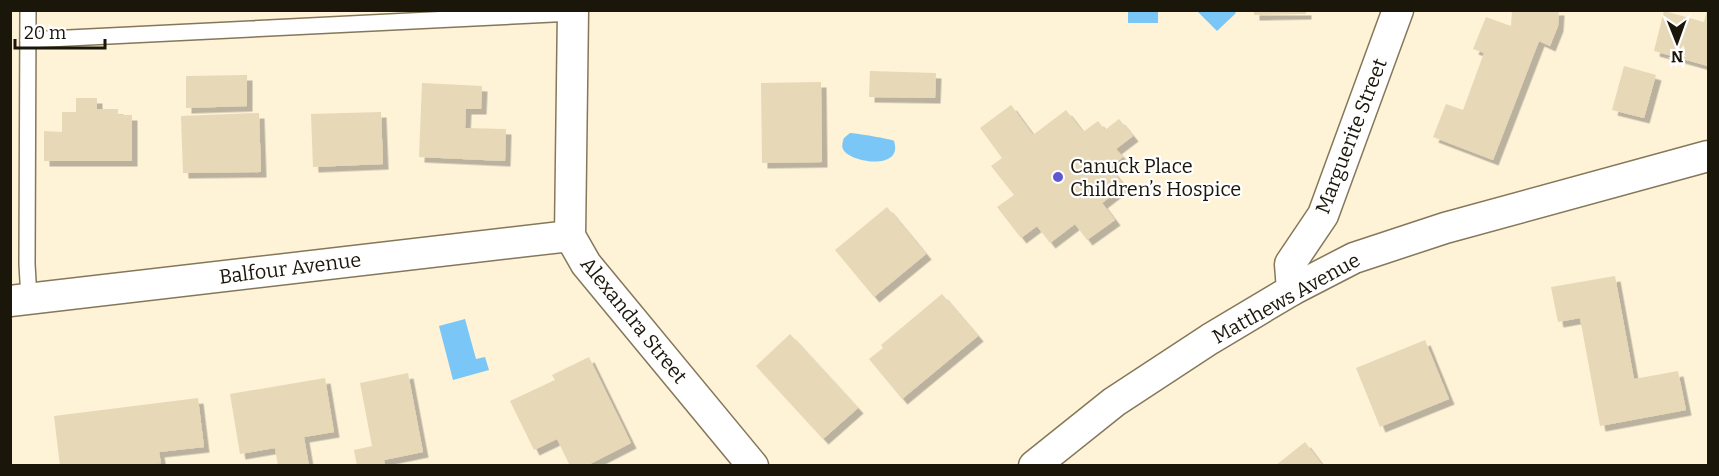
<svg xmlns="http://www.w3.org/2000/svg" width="1719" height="476" viewBox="0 0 1719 476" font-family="Bitter,serif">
	<defs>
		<filter id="shadow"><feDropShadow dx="5.5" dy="5.5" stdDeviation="0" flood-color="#0004"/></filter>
	</defs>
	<rect width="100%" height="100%" fill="#fef2d7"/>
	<g fill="#7ac6f6">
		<rect x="1128" y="11" width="30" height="12"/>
		<polygon points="1197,11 1234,11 1236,13 1217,31"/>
		<path d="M850,133C854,133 892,139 894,141C903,169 857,164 845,152C841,148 842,143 844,138Z"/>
		<polygon points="465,319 476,359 485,357 489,370 453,380 439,326"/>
	</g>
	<g fill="#e7d8b7" filter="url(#shadow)">
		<polygon points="1254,10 1306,10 1306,14 1254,15"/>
		<polygon points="1512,10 1559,10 1558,26 1550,46 1539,41 1493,160 1433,137 1446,104 1463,110 1484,53 1473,49 1486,17 1511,26"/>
		<polygon points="1707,10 1708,10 1708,66 1654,51 1664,11 1704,22"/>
		<polygon points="1624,66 1656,75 1644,118 1612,110"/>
		<polygon points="870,71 936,73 935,98 869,97"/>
		<polygon points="247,75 247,106 186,108 186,76"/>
		<polygon points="821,82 822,162 762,163 761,83"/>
		<polygon points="422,83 482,86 481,109 466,109 465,128 506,129 505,161 419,157"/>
		<polygon points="76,98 97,98 97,109 118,109 118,115 132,115 132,161 44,161 44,131 62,132 62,112 76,112"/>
		<polygon points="1011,105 1033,135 1066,110 1083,132 1098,121 1105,130 1119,119 1133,136 1116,149 1123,157 1110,167 1124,186 1102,203 1115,220 1087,240 1075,224 1050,243 1037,226 1021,238 997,207 1014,195 991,166 1002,158 980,128"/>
		<polygon points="381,112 383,164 313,167 311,114"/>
		<polygon points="259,113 261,172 183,173 181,116"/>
		<polygon points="887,207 926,254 874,297 835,250"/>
		<polygon points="1615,276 1634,379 1678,371 1686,410 1600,426 1580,318 1558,322 1551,287"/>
		<polygon points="942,294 978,336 902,399 869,359 883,348 881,345"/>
		<polygon points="790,334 858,408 823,439 756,366"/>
		<polygon points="1425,340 1449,399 1380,427 1356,368"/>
		<polygon points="589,357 631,443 586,466 570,466 557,439 534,450 510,401 555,380 552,375"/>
		<polygon points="408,373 423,452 384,460 385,466 357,466 354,450 372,446 360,383"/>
		<polygon points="325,378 334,432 304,437 309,466 278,466 275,448 240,454 230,394"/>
		<polygon points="198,398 204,447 159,452 161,463 144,466 60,466 54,416"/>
		<polygon points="1305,442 1323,466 1275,466"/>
	</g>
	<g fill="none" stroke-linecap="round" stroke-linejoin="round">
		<g stroke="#857759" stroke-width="18">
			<g id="lane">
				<polyline points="28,10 27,264 29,299"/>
				<polyline points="28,40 573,13"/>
			</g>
		</g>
		<g stroke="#857759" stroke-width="33">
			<g id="street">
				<polyline points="573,10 570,236 586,264 753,466"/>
				<polyline points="1292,290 1290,264 1323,215 1398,10"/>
				<polyline points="10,301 570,236"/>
				<polyline points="1034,466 1114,402 1210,339 1292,290 1354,258 1445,228 1708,156"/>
			</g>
		</g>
		<use href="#lane" stroke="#fff" stroke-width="15"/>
		<use href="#street" stroke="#fff" stroke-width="30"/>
	</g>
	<circle fill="#5f59d1" stroke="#fff" stroke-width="2" cx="1058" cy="177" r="6"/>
	<g text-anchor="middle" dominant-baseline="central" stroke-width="4.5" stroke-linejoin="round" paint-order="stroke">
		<g font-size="20" fill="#1b160a" stroke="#fff">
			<text transform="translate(1351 136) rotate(-69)">Marguerite Street</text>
			<text transform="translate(290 268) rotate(-7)">Balfour Avenue</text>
			<text transform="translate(1286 298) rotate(-29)">Matthews Avenue</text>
			<text transform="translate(634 320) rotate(51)">Alexandra Street</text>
		</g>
		<g font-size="20" fill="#1b160a" stroke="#fff" text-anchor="start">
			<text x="1070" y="166">Canuck Place<tspan x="1070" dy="23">Children’s Hospice</tspan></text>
		</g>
	</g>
	<rect width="1719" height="476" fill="none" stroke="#1b160a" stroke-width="24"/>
	<g transform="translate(1677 42) rotate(179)" stroke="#ffffff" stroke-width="4.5" paint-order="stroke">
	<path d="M0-4.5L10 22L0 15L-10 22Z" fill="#1b160a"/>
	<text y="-9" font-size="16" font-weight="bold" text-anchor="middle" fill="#1b160a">N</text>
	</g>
	<path d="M15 39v9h90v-9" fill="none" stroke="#1b160a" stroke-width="3"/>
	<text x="24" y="39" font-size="18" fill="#1b160a" stroke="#ffffff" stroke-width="4.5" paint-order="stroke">20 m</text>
</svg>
